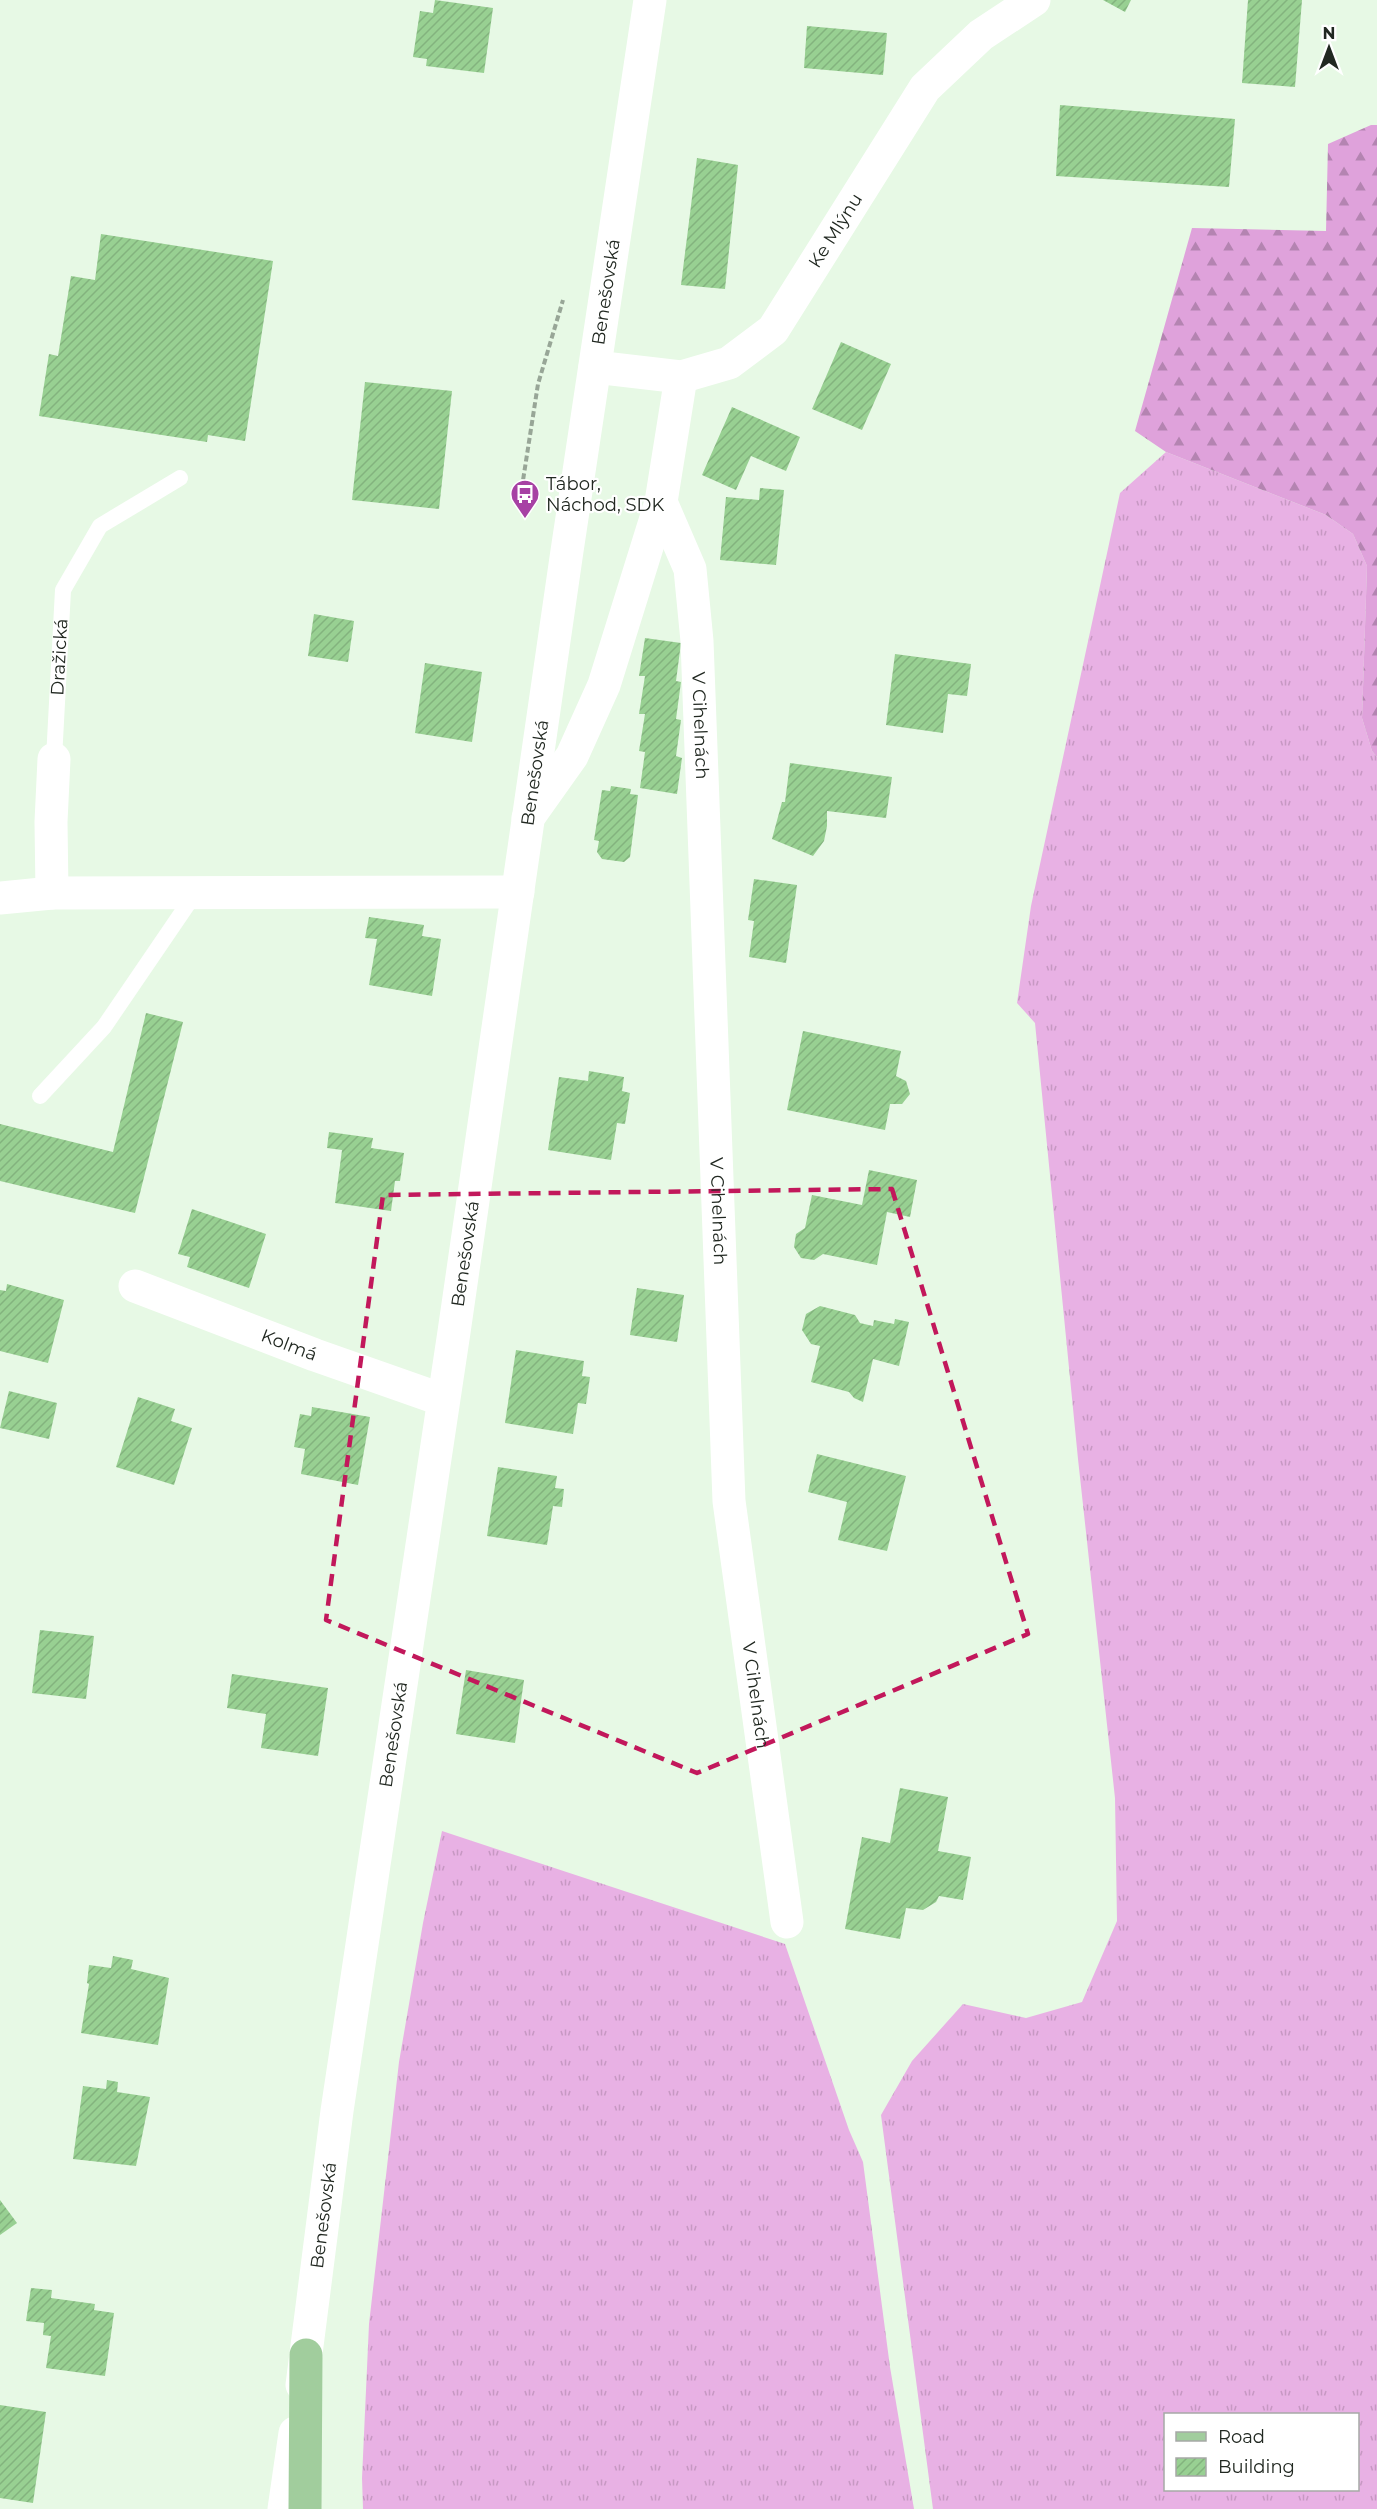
<svg xmlns="http://www.w3.org/2000/svg" width="1377" height="2509" viewBox="0 0 1377 2509" font-family="Montserrat,sans-serif">
	<defs>
		<pattern id="grass-tufts" width="24" height="20" patternUnits="userSpaceOnUse" patternTransform="scale(1.5)"><rect width="24" height="20" fill="#e8b1e4"/><path d="M3 7l-1-3M5 7V3M7 7l1-3M15 17l-1-3M17 17v-4M19 17l1-3" fill="none" stroke="#c798c3"/></pattern>
		<pattern id="forest-firs" width="22" height="20" patternUnits="userSpaceOnUse" patternTransform="scale(1.5)"><rect width="22" height="20" fill="#dfa2db"/><path d="M5 1l3.5 6h-7zM16 11l3.5 6h-7z" fill="#b484b1"/></pattern>
		<pattern id="building-hatch" width="6" height="6" patternUnits="userSpaceOnUse" patternTransform="scale(1.5)"><rect width="6" height="6" fill="#98d092"/><path d="M-1 1l2-2M0 6l6-6M5 7l2-2" fill="none" stroke="#83b37e"/></pattern>
	</defs>
	<rect width="100%" height="100%" fill="#e7f9e5"/>
	<g fill="url(#grass-tufts)" fill-rule="evenodd">
		<path d="M1166,452L1326,515L1353,534L1367,566L1362,718L1372,751L1377,757V2509H933L881,2115L912,2061L963,2004L1026,2018L1082,2002L1117,1921L1115,1798L1078,1459L1035,1023L1017,1003L1031,906L1120,493ZM1166,2414H1358V2490H1166Z"/>
		<polygon points="442,1831 785,1944 849,2130 863,2162 890,2367 914,2509 363,2509 362,2478 369,2324 399,2062 423,1923"/>
	</g>
	<polygon fill="url(#forest-firs)" points="1371,125 1377,125 1377,757 1372,751 1362,718 1367,566 1353,534 1326,515 1166,452 1135,431 1192,228 1326,231 1328,144"/>
	<g fill="url(#building-hatch)">
		<polygon points="435,0 493,8 484,73 426,66 427,59 413,57 420,11 433,13"/>
		<polygon points="1103,0 1131,0 1125,12"/>
		<polygon points="1248,0 1302,0 1295,87 1242,83"/>
		<polygon points="807,26 887,33 883,75 804,68"/>
		<polygon points="1060,105 1235,119 1229,187 1056,176"/>
		<polygon points="697,158 738,165 725,289 681,285"/>
		<polygon points="101,234 273,261 245,441 208,435 207,442 39,416 49,354 58,356 71,276 95,280"/>
		<polygon points="841,342 891,364 862,430 812,409"/>
		<polygon points="365,382 452,391 439,509 352,500"/>
		<polygon points="732,407 800,437 786,471 751,456 736,490 702,475"/>
		<polygon points="760,488 784,490 776,565 720,560 726,497 759,500"/>
		<polygon points="314,614 354,621 348,662 308,656"/>
		<polygon points="645,638 681,643 676,681 681,682 676,719 681,720 676,756 682,758 677,794 640,788 645,752 639,751 645,714 639,714 645,676 639,676"/>
		<polygon points="895,654 971,664 967,696 948,694 943,733 886,725"/>
		<polygon points="425,663 482,672 472,742 415,733"/>
		<polygon points="790,763 892,777 886,818 827,811 827,826 824,841 813,856 772,839 782,802 785,802"/>
		<polygon points="611,786 631,789 630,794 638,795 630,857 624,862 602,859 597,852 599,841 594,840 602,790 610,791"/>
		<polygon points="754,879 797,885 786,963 749,957 754,921 748,920"/>
		<polygon points="369,917 424,925 422,936 441,939 432,996 369,985 377,939 365,938"/>
		<polygon points="146,1013 183,1022 135,1213 0,1181 0,1124 113,1152"/>
		<polygon points="803,1031 901,1051 896,1076 906,1081 910,1094 902,1104 890,1104 885,1130 787,1110"/>
		<polygon points="589,1071 624,1077 622,1091 630,1093 625,1124 617,1123 611,1160 548,1150 559,1077 588,1081"/>
		<polygon points="329,1132 373,1138 371,1148 404,1153 400,1181 395,1181 391,1211 335,1203 342,1150 327,1148"/>
		<polygon points="869,1170 917,1180 910,1217 887,1212 877,1265 823,1254 814,1260 801,1258 794,1247 796,1234 805,1228 812,1195 862,1205"/>
		<polygon points="192,1209 266,1234 249,1288 187,1267 190,1257 178,1254"/>
		<polygon points="7,1284 64,1300 48,1363 0,1351 0,1290 6,1291"/>
		<polygon points="637,1288 684,1295 677,1342 630,1335"/>
		<polygon points="820,1306 855,1315 860,1323 873,1326 874,1320 894,1324 895,1319 909,1322 899,1366 873,1359 863,1402 854,1398 849,1392 811,1382 820,1346 811,1344 802,1330 806,1314"/>
		<polygon points="516,1350 584,1361 582,1376 590,1377 586,1404 578,1403 573,1434 505,1423"/>
		<polygon points="9,1391 57,1403 49,1439 0,1428"/>
		<polygon points="138,1397 175,1409 171,1421 192,1428 174,1485 116,1467"/>
		<polygon points="312,1407 370,1417 358,1485 301,1474 305,1449 294,1447 300,1414 311,1416"/>
		<polygon points="817,1454 906,1476 887,1551 838,1540 847,1502 808,1492"/>
		<polygon points="498,1467 557,1476 555,1488 564,1489 562,1507 553,1506 547,1545 487,1536"/>
		<polygon points="40,1630 94,1636 86,1699 32,1693"/>
		<polygon points="466,1670 524,1680 515,1743 456,1734"/>
		<polygon points="232,1674 328,1688 318,1756 261,1748 266,1714 227,1708"/>
		<polygon points="900,1788 948,1797 938,1851 971,1857 963,1900 939,1896 936,1902 923,1910 906,1908 900,1939 845,1929 862,1837 890,1843"/>
		<polygon points="113,1956 133,1960 131,1969 169,1978 158,2045 81,2033 89,1984 87,1983 89,1965 111,1968"/>
		<polygon points="107,2080 118,2082 117,2092 150,2097 136,2166 73,2159 83,2086 106,2089"/>
		<polygon points="0,2200 17,2223 0,2235"/>
		<polygon points="31,2288 52,2290 51,2298 95,2304 94,2310 114,2313 105,2376 46,2368 51,2336 43,2335 44,2323 26,2321"/>
		<polygon points="0,2405 46,2412 33,2503 0,2498"/>
	</g>
	<g fill="none" stroke-linecap="round" stroke-linejoin="round">
		<polyline stroke="#98a697" stroke-width="4" stroke-dasharray="6 3" stroke-linecap="butt" points="519,506 538,384 563,300"/>
		<g stroke="#fff" stroke-width="16">
			<path id="s1" d="M54,759L63,590L100,526L180,478"/>
			<polyline points="40,1096 104,1027 196,892"/>
		</g>
		<g stroke="#fff" stroke-width="33">
			<path id="s2" d="M595,367L681,377L729,363L773,330L925,88L981,35L1034,0"/>
			<path id="s3" d="M661,502L690,569L697,641L729,1501L787,1922"/>
			<polyline points="54,759 51,822 52,893 518,892"/>
			<polyline points="528,818 572,756 604,685 661,502 681,377"/>
			<polyline points="0,898 52,893"/>
			<path id="s4" d="M135,1286L315,1355L443,1400"/>
		</g>
		<g stroke="#fff" stroke-width="33">
			<path id="s5" d="M302,2385L337,2111L454,1332L567,551L650,0"/>
			<polyline points="284,2509 295,2433"/>
		</g>
		<polyline stroke="#a1cd9d" stroke-width="33" points="305,2509 306,2355"/>
	</g>
	<path fill="none" stroke="#c2185b" stroke-width="4.5" stroke-dasharray="12 8" stroke-linejoin="round" d="M892,1189L1028,1634L697,1773L326,1620L383,1195Z"/>
	<defs>
		<g id="bus-pin" transform="scale(1.5)"><path d="M0 17L-7.5 6A9.5 9.5 0 1 1 7.5 6Z" fill="#a741a4" stroke="#fff"/><path d="M-5-6H5V4H4V6H2V4H-2V6H-4V4H-5ZM-3.5-4V0h7V-4ZM-3.5 1.2v1.5H-2V1.2ZM2 1.2v1.5H3.5V1.2Z" fill="#fff"/></g>
	</defs>
	<g fill-rule="evenodd">
		<use href="#bus-pin" x="525" y="494"/>
	</g>
	<g text-anchor="middle" dominant-baseline="central" stroke-width="4.5" stroke-linejoin="round" paint-order="stroke">
		<g font-size="18" fill="#212821" stroke="#fff">
			<text stroke="none"><textPath href="#s2" startOffset="309">Ke Mlýnu</textPath></text>
			<text stroke="none"><textPath href="#s5" startOffset="2115">Benešovská</textPath></text>
			<text stroke="none"><textPath href="#s1" startOffset="102">Dražická</textPath></text>
			<text stroke="none"><textPath href="#s3" startOffset="230">V Cihelnách</textPath></text>
			<text stroke="none"><textPath href="#s5" startOffset="1629">Benešovská</textPath></text>
			<text stroke="none"><textPath href="#s3" startOffset="716">V Cihelnách</textPath></text>
			<text stroke="none"><textPath href="#s5" startOffset="1143">Benešovská</textPath></text>
			<text stroke="none"><textPath href="#s4" startOffset="165">Kolmá</textPath></text>
			<text stroke="none"><textPath href="#s3" startOffset="1202">V Cihelnách</textPath></text>
			<text stroke="none"><textPath href="#s5" startOffset="657">Benešovská</textPath></text>
			<text stroke="none"><textPath href="#s5" startOffset="171">Benešovská</textPath></text>
		</g>
		<g font-size="18" fill="#212821" stroke="#fff" text-anchor="start">
			<text x="546" y="484">Tábor,<tspan x="546" dy="21">Náchod, SDK</tspan></text>
		</g>
	</g>
	<rect x="1164" y="2413" width="195" height="78" fill="#ffffff" stroke="#a6a9a6" stroke-width="1.5"/>
	<rect x="1176" y="2432" width="30" height="9" fill="#a1cd9d" stroke="#a6a9a6" stroke-width="1.5"/>
	<text x="1218" y="2443" font-size="18" fill="#212821">Road</text>
	<rect x="1176" y="2458" width="30" height="18" fill="url(#building-hatch)" stroke="#a6a9a6" stroke-width="1.5"/>
	<text x="1218" y="2473" font-size="18" fill="#212821">Building</text>
	<g transform="translate(1329 48)" stroke="#ffffff" stroke-width="4.5" paint-order="stroke">
	<path d="M0-4.5L10 22L0 15L-10 22Z" fill="#212821"/>
	<text y="-9" font-size="16" font-weight="bold" text-anchor="middle" fill="#212821">N</text>
	</g>
</svg>
